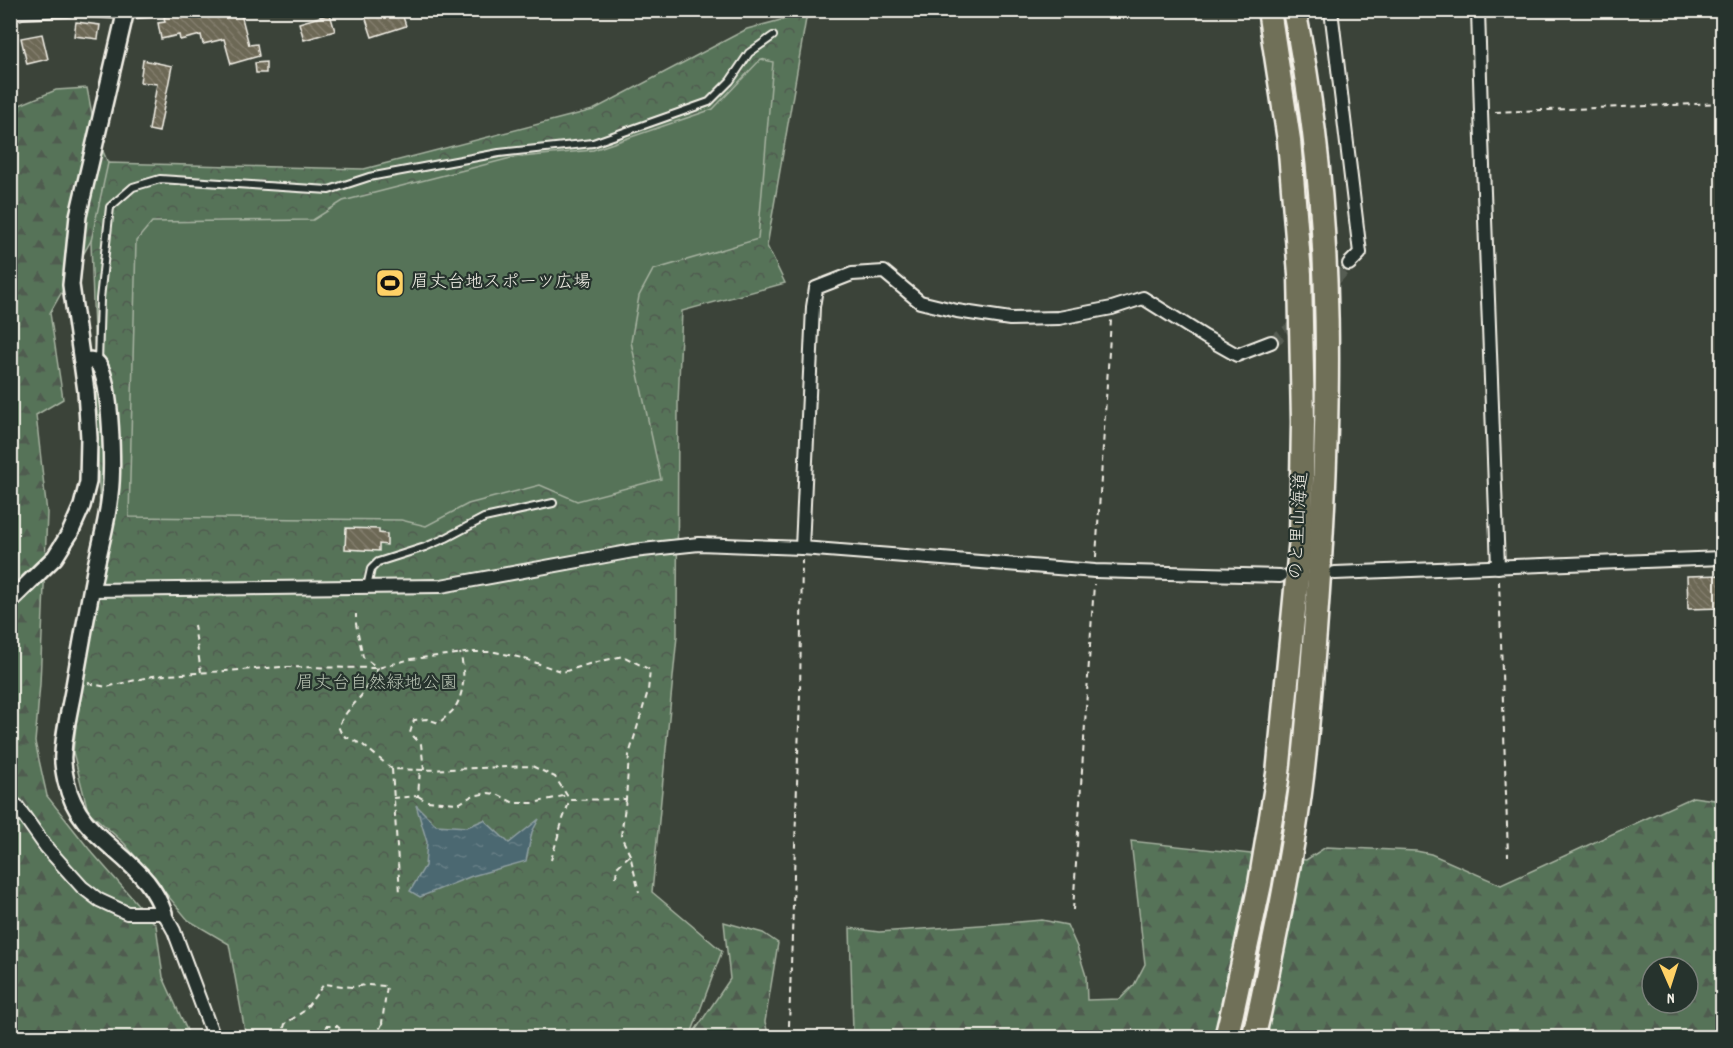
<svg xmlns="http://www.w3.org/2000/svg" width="1733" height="1048" viewBox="0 0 1733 1048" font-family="Dekko,'Klee One',sans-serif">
	<defs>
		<pattern id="forest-firs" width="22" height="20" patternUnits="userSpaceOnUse" patternTransform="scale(1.5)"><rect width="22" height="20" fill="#577359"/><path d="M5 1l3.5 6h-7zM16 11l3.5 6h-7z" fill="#4f5b4f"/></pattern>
		<pattern id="park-crowns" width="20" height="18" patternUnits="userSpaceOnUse" patternTransform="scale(1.5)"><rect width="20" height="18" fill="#577359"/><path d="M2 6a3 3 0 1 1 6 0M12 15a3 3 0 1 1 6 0" fill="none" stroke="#4f5b4f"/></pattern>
		<pattern id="water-ripples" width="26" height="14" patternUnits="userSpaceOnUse" patternTransform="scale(1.5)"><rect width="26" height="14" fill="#4b6871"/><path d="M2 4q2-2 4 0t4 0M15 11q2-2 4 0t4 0" fill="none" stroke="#667e85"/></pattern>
		<pattern id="building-back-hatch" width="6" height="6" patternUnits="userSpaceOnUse" patternTransform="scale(1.5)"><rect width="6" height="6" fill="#6c6754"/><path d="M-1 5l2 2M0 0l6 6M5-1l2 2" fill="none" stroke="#827d6d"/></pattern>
	</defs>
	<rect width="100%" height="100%" fill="#3b4339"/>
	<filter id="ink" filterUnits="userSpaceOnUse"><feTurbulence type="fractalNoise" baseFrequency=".0167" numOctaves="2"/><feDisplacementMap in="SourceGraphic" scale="12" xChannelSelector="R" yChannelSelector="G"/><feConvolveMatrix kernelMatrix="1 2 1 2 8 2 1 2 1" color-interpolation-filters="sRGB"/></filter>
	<g filter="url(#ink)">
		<g fill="url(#forest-firs)" stroke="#a6b2a0" stroke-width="1.5" fill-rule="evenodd">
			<polygon points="87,88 96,135 108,163 110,207 50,313 63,399 36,415 47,513 40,684 35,742 47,796 89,849 156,925 163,977 190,1037 11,1038 11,134 17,106 56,90"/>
			<path d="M1693,797L1722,801V1037L818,1038L820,1035L853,1032L850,928L879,932L995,924L1042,920L1067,925L1077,947L1086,976L1087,1000L1120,999L1134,985L1145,964L1131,841L1306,860L1326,847L1416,851L1431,854L1501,885ZM1652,967H1688V1003H1652Z"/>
			<polygon points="724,922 763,933 778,943 765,1022 769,1037 690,1038 730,979"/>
		</g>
		<polygon fill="url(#park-crowns)" stroke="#a6b2a0" stroke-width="1.5" points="807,13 767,246 785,283 682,311 678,403 677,636 652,892 722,951 690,1037 246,1037 229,944 188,920 124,843 88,811 73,752 100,515 91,241 108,163 364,169 593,110 747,29"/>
		<polygon fill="#577359" stroke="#a6b2a0" stroke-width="1.5" points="761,59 773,62 758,239 653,270 639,296 631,342 661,479 577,501 540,485 468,504 426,526 401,520 129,517 136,241 152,222 313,220 343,201 511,158 593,150 713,109"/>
		<polygon fill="url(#water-ripples)" stroke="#8f9fa1" stroke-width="1.5" points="416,805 436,825 467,827 484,820 509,843 539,819 532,832 526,861 472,876 420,897 410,891 425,866 427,842"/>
		<g fill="url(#building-back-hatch)" stroke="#f4f1e8" stroke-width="1.5">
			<polygon points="216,10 240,10 249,45 257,44 259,56 231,64 224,39 203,44 201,35 180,40 179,35 161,39 158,23 165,22 164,17 175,14 176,17 181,16 181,18"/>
			<polygon points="363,10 401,10 406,26 372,37"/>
			<polygon points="330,14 335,31 304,40 299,23"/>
			<polygon points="76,22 100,25 98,39 74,36"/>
			<polygon points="42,34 48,59 27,64 21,38"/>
			<polygon points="143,60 172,66 159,132 149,130 157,84 140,82"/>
			<polygon points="266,62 266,73 256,73 255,63"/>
			<polygon points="346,528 379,529 379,533 387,534 387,545 379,544 379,551 345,549"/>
			<polygon points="1722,575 1722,608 1688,609 1687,576"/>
		</g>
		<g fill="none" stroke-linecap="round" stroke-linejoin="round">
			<polyline stroke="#575d53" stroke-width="12" stroke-dasharray="12 6" stroke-linecap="butt" points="1271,342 1290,329 1349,264"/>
			<g stroke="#f4f1e8" stroke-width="10">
				<g id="service">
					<polyline points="98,362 100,299 110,207 133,187 160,179 329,190 369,177 499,153 593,143 709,102 730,81 749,53 773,36"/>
					<polyline points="367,587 371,569 378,562 425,547 446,538 484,518 553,503"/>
				</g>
			</g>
			<g stroke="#f4f1e8" stroke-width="16">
				<g id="minor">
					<polyline points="78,10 126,12 152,10"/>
					<polyline points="1331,10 1360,253 1349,264"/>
					<polyline points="1478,10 1481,112 1498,567"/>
					<polyline points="10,15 22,12 68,10"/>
					<polyline points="802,548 813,307 816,288 852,274 884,272 920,302 957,311 1010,319 1059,318 1112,308 1143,298 1205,337 1237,355 1271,342"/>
					<polyline points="1335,573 1722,558"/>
					<polyline points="91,590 441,586 633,551 699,544 802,548 1095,571 1280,576"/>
					<polyline points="10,802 17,806 46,847 82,887 99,900 127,913 164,913 174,931 214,1038"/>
				</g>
			</g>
			<g stroke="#f4f1e8" stroke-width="20">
				<g id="tertiary">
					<path d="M82,361C88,360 94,359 98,364C112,382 113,471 110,494C108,518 101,542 96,566C88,606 81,646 74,686C70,709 64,731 63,754C62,762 64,772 66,781C78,833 116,844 147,882C154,891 160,902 164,913"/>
					<polyline points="10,601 55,557 70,533 82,506 88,482 89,438 86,391 71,285 78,216 126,10"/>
				</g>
			</g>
			<g stroke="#f4f1e8" stroke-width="27">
				<g id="motorway">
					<polyline points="1226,1038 1232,1013 1260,884 1278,774 1301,538 1303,422 1300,274 1289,140 1269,10"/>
					<path d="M1253,1038C1261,1009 1266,980 1272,951C1284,894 1295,836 1302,777C1308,729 1311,680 1315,632C1331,423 1337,217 1294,10"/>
				</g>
			</g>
			<g stroke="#f4f1e8" stroke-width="2" stroke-dasharray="6 4.5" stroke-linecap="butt">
				<polyline points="1495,112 1722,103"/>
				<polyline points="1096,557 1111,320"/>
				<polyline points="1499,580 1508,856"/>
				<polyline points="194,625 201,672"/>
				<polyline points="88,683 106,687 153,676 282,667 378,668 411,659 474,652 495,652 522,658 563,672 589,664 623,656 650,670 648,691 629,755 626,799 570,800 555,777 532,766 424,770 392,769 363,745 342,735 338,726 347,712 361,696 378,668 363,657 356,624 356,614"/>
				<polyline points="392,769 400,893"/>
				<path d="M424,770L421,744L410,733L414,720L427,719L439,723C444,718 453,712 456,706C465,690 465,670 460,653"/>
				<polyline points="418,796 426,801 460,803 472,796 488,793 497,794 514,803 534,803 567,795"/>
				<polyline points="393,798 418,796 420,770"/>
				<polyline points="626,799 621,836 630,855 639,892"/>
				<polyline points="551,860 563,819 570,800"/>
				<polyline points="616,877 617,867 630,855"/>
				<polyline points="1073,910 1094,584"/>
				<polyline points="789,1026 800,694 802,560"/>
				<polyline points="281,1038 285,1024 304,1011 324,984 352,987 366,985 387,986 382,1023 386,1038"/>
				<polyline points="326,1038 326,1026 337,1026 347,1035 355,1038"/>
				<polyline points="375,1038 382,1024"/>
			</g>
			<use href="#service" stroke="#26332d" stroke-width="6"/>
			<use href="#minor" stroke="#26332d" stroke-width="12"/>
			<use href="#tertiary" stroke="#26332d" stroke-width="15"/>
			<use href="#motorway" stroke="#706f59" stroke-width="22"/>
		</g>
	</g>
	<defs>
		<g id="stadium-square" transform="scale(1.5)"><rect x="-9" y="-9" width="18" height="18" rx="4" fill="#ffd166" stroke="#26332d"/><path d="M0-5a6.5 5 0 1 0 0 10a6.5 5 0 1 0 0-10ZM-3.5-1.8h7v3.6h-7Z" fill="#111"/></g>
	</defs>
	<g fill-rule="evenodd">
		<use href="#stadium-square" x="390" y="283"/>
	</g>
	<g text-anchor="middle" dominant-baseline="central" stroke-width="4.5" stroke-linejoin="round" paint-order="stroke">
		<g font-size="18" fill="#f4f1e8" stroke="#26332d" text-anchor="start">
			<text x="411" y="283">眉丈台地スポーツ広場</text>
		</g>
		<g font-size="18" fill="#f4f1e8" stroke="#26332d">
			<text transform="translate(1300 526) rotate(-87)">のと里山海道</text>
		</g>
		<g font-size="18" fill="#b5bfaf" stroke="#26332d">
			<text x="377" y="684">眉丈台自然緑地公園</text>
		</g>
	</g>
	<rect width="1733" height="1048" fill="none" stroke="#26332d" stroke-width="36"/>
	<rect x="18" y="18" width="1697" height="1012" fill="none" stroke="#f4f1e8" stroke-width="2" filter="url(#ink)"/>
	<g transform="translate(1670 985) rotate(177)"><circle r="28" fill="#26332d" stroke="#787f78" stroke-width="1.5"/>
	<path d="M0-4.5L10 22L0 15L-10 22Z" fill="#ffd166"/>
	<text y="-9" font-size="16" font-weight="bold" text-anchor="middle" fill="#f4f1e8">N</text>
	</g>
</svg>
